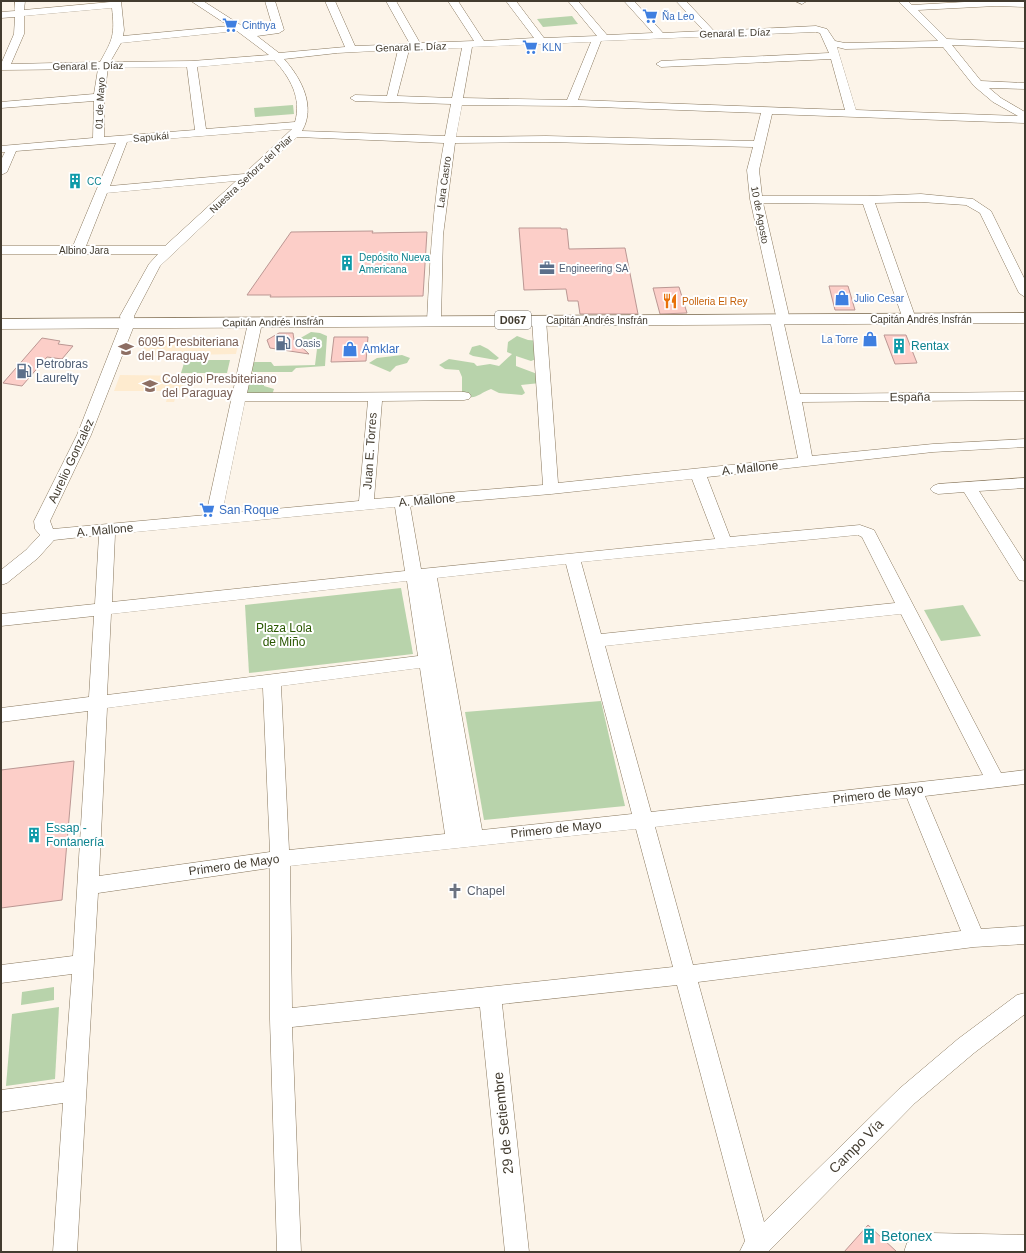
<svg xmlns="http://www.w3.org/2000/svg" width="1026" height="1253" viewBox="0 0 1026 1253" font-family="Arial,sans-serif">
	<rect width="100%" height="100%" fill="#fcf4e9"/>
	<g fill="#feebcf">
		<polygon points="239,340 236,354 142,356 146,341"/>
		<polygon points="120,375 198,376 225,376 224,381 184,382 182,390 178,390 174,402 166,402 169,391 114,391"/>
	</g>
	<g fill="#b8d3ab">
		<polygon points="572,16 578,24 543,27 537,19"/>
		<polygon points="293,105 294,114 255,117 254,108"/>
		<polygon points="311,332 320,333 327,336 325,366 296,368 292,372 253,372 249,367 254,362 271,362 274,366 315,365 317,349 297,340"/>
		<path d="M517,336L528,340L541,341L539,358L531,361L516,356V366L540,375V383L521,385L525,393L522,395L499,393L491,389C479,393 475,402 462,394V377L459,370L445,369L439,365L449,359L474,363L477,366L490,364L499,366L512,354L507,352L508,342Z"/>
		<polygon points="480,345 488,349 499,358 496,360 473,356 469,354 472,347"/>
		<polygon points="402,355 410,358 407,363 396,366 390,372 369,363 377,358"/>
		<polygon points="185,360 230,360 227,373 181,373"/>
		<polygon points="251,373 256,374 258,377 264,377 264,386 274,389 272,395 247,393"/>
		<polygon points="401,588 413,654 249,673 245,605"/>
		<polygon points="963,605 981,636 941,641 924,610"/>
		<polygon points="601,701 625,806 484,820 465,712"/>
		<polygon points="54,987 54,1000 21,1005 22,992"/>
		<polygon points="59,1007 55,1079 6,1086 12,1014"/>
	</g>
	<g fill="#fccec8" stroke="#bb9793">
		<polygon points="519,228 561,228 561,229 567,229 569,249 625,248 638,314 580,314 578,301 568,301 566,289 524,290"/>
		<polygon points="373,231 372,233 427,232 423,296 278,297 270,297 271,295 247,295 291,232"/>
		<polygon points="829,286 848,286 855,310 835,310"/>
		<polygon points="679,287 687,313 660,314 653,288"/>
		<polygon points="279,333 293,333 294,340 309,354 270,348 267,340"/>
		<polygon points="884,335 906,335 917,363 895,364"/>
		<polygon points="334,337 368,337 366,361 331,362"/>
		<polygon points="42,338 60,341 58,344 73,346 62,359 47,357 22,386 3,383"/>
		<polygon points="74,761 62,900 1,908 1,770"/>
		<polygon points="868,1225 897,1252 844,1252"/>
	</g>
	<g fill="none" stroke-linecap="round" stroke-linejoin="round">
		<g stroke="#89785e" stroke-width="1">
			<g id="minor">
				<path d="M15,1H25L24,10L121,1L124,30L123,36L229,26L191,1H203L250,31L273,28L265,1H275L284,30L279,33L257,36L279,53L345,47L325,1H335L355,46L410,44L386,1H396L420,43L474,41L448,1H458L484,41L534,38L506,1H516L544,38L597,36L568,1H578L607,35L653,33L624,1H634L663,33L704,31L676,1H686L714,31L816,26L827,29L835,41L845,43L938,41L898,1H908L912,5L982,1H1025V7L996,6L918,10L947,39L1025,42V48L952,45L981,81L1025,83V89L989,88L1001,98L1025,112V123L772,114L759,170L762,196H868L921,194L973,199L991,211L1025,280V297L1019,293L980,213L966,205L921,202L875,203L916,319L914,322H904L863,204L763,203L790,320L784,324L800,394L1025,392V400L802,402L812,456L933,444L1025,439V447L933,452L707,477L730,537L860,525L874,530L1001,773L1025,770V784L925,796L981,929L1025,926V944L974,947L698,982L764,1222L899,1089L958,1039L1017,995L1025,993V1014L974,1053L915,1103L768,1252L740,1251L745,1241L677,985L502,1004L529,1252H505L480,1007L292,1027L301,1252H277L270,1019V868L98,893L77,1252H53L63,1103L1,1112V1090L64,1082L72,974L1,983V965L73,956L88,711L1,722V708L89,697L94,616L1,626V614L95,604L99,535L54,540L38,558L7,583L1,585V570L26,550L40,535L35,529L34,521L77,435L121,323L120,316L149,264L158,254H1V246H73L116,143L16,151L7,172L1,175V160L5,152H1V146L93,138L94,101L1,108V102L94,94L98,69L1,70V64L14,34L15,17L1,18V12L15,11ZM112,8C115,35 113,39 100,62L11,64L24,34V16ZM237,31L269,55L192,61L110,62L121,43ZM816,32L820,33L829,53L661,61L656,64L661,67L831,59L845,110L578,100L601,41ZM591,42L567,100L463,98L472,47ZM837,47L845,49L943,47L974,86L993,102L1018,116L856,110ZM462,48L452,98L397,96L409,50ZM398,50L387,96L355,95L350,98L355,101L451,104L445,136L302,131C316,107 302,79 284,59L337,53ZM274,60C290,77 302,98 295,122L206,129L197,67ZM187,67L195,130L104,137V97L108,68ZM462,105L571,106L761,113L754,141L546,136L456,137ZM292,129L244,174L110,186L127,142ZM297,137L444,143C433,202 430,261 427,321L429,324H439L441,321L443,235L455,143L546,142L753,147L747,170L750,199L776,316L770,320L798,458L558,483L546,320L544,317H534L532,320L543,485L374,499L382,401L464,400L469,399L471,396L469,393L464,392L247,393L262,323L260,320H250L248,323L206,515L53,529L50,521L91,435L135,323L134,316L160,266ZM236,181L165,246H86L107,193ZM245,401H368L359,501L222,514ZM692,479L715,539L421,569L410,506L551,494ZM395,507L405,571L112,602L115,534ZM858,535L862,537L895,603L601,634L581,562ZM566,564L632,814L482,830L437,578ZM407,581L418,656L107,695L111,614ZM901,614L983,775L651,812L605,646ZM420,668L445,834L289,850L281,686ZM263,688L270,852L99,876L107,708ZM907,798L961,931L693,965L655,827ZM636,829L673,967L292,1008L290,866Z"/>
				<polygon points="795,1 807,1 802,4"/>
				<polygon points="1025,478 1025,488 979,491 1025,563 1025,581 1019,580 964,492 938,494 933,492 930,489 933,486 938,484"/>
				<polygon points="930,1233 1025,1235 1025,1252 904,1252 907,1243"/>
			</g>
		</g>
		<g stroke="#89785e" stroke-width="1">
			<polygon id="major" points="1025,313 1025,323 1,329 1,319"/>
		</g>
		<use href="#minor" fill="#fff" fill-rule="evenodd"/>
		<use href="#major" fill="#fff" fill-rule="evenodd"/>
	</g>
	<defs>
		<g id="supermarket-bare" transform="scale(1.2)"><path d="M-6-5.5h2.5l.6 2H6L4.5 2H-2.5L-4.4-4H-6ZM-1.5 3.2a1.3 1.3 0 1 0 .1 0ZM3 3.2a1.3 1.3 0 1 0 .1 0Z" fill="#3f7fe0" stroke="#fff" stroke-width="2.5" paint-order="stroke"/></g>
		<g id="building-bare" transform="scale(1.2)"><path d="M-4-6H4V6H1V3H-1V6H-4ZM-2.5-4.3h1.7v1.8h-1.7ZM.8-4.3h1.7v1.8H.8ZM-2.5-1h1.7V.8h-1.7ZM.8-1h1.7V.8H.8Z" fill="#0f9aa8" stroke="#fff" stroke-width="2.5" paint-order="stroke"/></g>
		<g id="office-bare" transform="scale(1.2)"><path d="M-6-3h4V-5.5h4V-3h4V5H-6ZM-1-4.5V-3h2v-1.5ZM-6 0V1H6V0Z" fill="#5c6f8a" stroke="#fff" stroke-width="2.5" paint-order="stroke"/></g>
		<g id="shop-bare" transform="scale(1.2)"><path d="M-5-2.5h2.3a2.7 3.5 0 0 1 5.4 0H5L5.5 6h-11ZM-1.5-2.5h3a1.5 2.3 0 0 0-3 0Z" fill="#3f7fe0" stroke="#fff" stroke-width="2.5" paint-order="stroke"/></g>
		<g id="restaurant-bare" transform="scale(1.2)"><path d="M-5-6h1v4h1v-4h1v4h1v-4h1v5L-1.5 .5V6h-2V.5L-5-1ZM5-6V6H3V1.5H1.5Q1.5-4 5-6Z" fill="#e8710a" stroke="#fff" stroke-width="2.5" paint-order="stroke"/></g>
		<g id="fuel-bare" transform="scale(1.2)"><path d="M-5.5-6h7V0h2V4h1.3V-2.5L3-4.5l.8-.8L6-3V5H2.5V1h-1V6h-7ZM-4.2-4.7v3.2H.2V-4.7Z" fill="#5c6f8a" stroke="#fff" stroke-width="2.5" paint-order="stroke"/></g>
		<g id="school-bare" transform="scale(1.2)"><path d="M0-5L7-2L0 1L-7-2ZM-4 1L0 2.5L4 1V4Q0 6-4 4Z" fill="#8d6e63" stroke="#fff" stroke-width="2.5" paint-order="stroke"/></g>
		<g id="church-bare" transform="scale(1.2)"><path d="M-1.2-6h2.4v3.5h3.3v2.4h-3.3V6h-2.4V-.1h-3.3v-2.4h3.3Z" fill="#6b7280" stroke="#fff" stroke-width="2.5" paint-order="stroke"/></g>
	</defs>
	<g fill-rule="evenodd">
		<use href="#supermarket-bare" x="650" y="16"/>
		<use href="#supermarket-bare" x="230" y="25"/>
		<use href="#supermarket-bare" x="530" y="47"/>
		<use href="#building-bare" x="75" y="181"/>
		<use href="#building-bare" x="347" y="263"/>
		<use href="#office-bare" x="547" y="268"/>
		<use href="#shop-bare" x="842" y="298"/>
		<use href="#restaurant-bare" x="670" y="301"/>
		<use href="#shop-bare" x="870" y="339"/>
		<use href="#fuel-bare" x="283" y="343"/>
		<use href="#building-bare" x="899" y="346"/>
		<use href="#school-bare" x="126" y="349"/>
		<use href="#shop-bare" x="350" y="349"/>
		<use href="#fuel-bare" x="24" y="371"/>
		<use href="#school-bare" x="150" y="386"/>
		<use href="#supermarket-bare" x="207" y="510"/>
		<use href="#building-bare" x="34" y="835"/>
		<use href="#church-bare" x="455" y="891"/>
		<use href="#building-bare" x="869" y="1236"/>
	</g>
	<g text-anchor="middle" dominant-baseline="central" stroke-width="4" stroke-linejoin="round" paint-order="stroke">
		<g font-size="10" fill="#366cbe" stroke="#fff" text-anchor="start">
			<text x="662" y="16">Ña Leo</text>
			<text x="242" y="25">Cinthya</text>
			<text x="542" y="47">KLN</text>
			<text x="854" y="298">Julio Cesar</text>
			<text x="858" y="339" text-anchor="end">La Torre</text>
		</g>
		<g font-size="10" fill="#423b2f" stroke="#fff">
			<text transform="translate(735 33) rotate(-2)">Genaral E. Díaz</text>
			<text transform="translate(411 47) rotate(-2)">Genaral E. Díaz</text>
			<text transform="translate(88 66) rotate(-1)">Genaral E. Díaz</text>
			<text transform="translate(100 103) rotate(-87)">01 de Mayo</text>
			<text transform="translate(151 137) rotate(-5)">Sapukái</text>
			<text transform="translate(251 174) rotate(-43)">Nuestra Señora del Pilar</text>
			<text transform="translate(444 182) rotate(-82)">Lara Castro</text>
			<text transform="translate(760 215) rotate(79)">10 de Agosto</text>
			<text x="84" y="250">Albino Jara</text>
			<text x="921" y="319">Capitán Andrés Insfrán</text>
			<text x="597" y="320">Capitán Andrés Insfrán</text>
			<text transform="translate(273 322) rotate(-1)">Capitán Andrés Insfrán</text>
		</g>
		<g font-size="10" fill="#0d838f" stroke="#fff" text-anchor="start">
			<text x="87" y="181">CC</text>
			<text x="359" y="257">Depósito Nueva<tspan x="359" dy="12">Americana</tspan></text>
		</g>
		<g font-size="10" fill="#4e5e75" stroke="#fff" text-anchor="start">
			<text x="559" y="268">Engineering SA</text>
			<text x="295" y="343">Oasis</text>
		</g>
		<g font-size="10" fill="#c56008" stroke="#fff" text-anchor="start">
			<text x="682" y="301">Polleria El Rey</text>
		</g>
		<rect fill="#fff" stroke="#7b766d" stroke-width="1" x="495" y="311" width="36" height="18" rx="3"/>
		<g font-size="11" font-weight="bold" fill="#423b2f">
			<text x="513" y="320">D067</text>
		</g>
		<g font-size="12" fill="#785e54" stroke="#fff" text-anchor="start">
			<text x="138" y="342">6095 Presbiteriana<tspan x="138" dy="14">del Paraguay</tspan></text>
			<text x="162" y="379">Colegio Presbiteriano<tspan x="162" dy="14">del Paraguay</tspan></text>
		</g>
		<g font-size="12" fill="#0d838f" stroke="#fff" text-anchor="start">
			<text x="911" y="346">Rentax</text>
			<text x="46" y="828">Essap -<tspan x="46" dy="14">Fontanería</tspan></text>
		</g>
		<g font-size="12" fill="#366cbe" stroke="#fff" text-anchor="start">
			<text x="362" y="349">Amklar</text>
			<text x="219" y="510">San Roque</text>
		</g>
		<g font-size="12" fill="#4e5e75" stroke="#fff" text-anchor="start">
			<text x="36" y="364">Petrobras<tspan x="36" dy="14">Laurelty</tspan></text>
		</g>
		<g font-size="12" fill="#423b2f" stroke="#fff">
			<text transform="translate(910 397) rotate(-1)">España</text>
			<text transform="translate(370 451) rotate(-86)">Juan E. Torres</text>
			<text transform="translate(71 461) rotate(-65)">Aurelio Gonzalez</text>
			<text transform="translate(750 468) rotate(-6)">A. Mallone</text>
			<text transform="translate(427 500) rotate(-5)">A. Mallone</text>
			<text transform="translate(105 530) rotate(-5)">A. Mallone</text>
			<text transform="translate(878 794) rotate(-7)">Primero de Mayo</text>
			<text transform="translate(556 829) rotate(-6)">Primero de Mayo</text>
			<text transform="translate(234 865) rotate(-8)">Primero de Mayo</text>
		</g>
		<g font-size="12" fill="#295701" stroke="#fff">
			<text x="284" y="628">Plaza Lola<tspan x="284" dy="14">de Miño</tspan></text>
		</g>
		<g font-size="12" fill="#5b616d" stroke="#fff" text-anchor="start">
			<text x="467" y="891">Chapel</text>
		</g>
		<g font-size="14" fill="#423b2f" stroke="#fff">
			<text transform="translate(503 1123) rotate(-96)">29 de Setiembre</text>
			<text transform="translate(856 1146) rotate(-45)">Campo Vía</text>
		</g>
		<g font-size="14" fill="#0d838f" stroke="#fff" text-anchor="start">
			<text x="881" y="1236">Betonex</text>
		</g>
	</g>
	<rect width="1026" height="1253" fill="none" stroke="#423b2f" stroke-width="4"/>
</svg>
